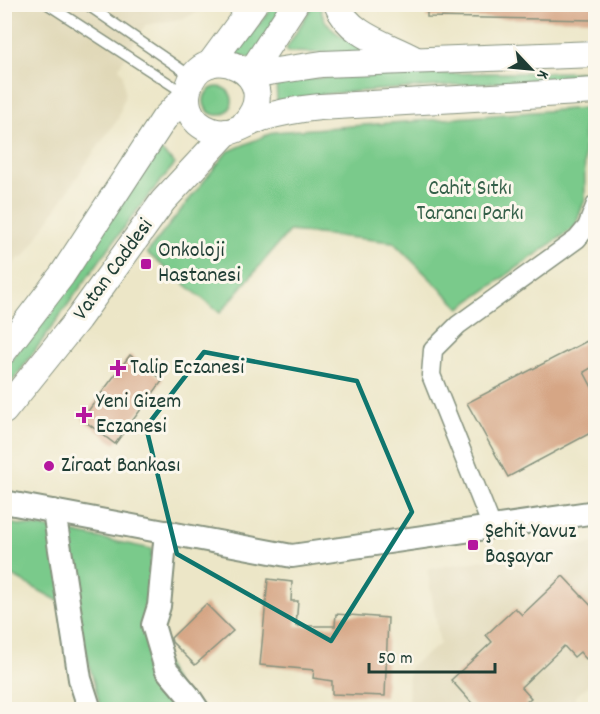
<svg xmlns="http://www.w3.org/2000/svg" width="600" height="714" viewBox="0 0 600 714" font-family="Dekko,sans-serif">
	<rect width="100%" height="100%" fill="#fbf7ec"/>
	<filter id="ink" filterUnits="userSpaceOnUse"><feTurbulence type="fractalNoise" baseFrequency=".0167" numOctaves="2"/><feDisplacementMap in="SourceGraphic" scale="12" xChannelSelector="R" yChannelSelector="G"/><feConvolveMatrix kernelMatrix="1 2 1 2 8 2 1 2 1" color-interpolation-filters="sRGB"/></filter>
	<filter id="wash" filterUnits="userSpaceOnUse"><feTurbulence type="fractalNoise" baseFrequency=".008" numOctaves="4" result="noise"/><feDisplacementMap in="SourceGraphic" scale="24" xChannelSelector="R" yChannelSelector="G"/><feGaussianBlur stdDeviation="1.35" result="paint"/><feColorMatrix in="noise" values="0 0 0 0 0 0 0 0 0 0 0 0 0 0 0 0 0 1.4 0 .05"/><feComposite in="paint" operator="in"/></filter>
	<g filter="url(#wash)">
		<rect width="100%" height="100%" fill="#ece6c7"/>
		<g fill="#e0d8b7">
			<polygon points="5,5 206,5 196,13 181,19 145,25 119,67 123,75 125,94 118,119 89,159 24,257 17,259 5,279"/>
			<polygon points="595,543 595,679 575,697 576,709 408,710 409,667 440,644 427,569"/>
		</g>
		<g fill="#7aca8b" stroke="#4c8460" stroke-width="1.5">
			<path d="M320,4C323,38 360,43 386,55L288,52L286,49L313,5Z"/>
			<polygon points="275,5 284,5 254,59 233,55"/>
			<polygon points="596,72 595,76 334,93 277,102 276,80 402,74"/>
			<circle cx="218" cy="101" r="14"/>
			<polygon points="584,108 585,199 575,227 460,308 393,242 289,231 220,313 147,253 227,152 274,132"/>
			<path d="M158,148L175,164C113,236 62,316 5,391L4,369L36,326Z"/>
			<polygon points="4,523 56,529 152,549 145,621 188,709 101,709 76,615 68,606 5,572"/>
		</g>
		<g id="blocks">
			<g fill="#d6a685">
				<polygon points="427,4 594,4 594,20 427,17"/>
				<polygon points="587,341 596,358 596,365 584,372 596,395 596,430 508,477 467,403"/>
				<polygon points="130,355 163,380 115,444 82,419"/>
				<polygon points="563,576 596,611 596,650 586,659 580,652 574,657 564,646 521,687 531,698 525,703 531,710 478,710 451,680 492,642 486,635 515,608 522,615"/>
				<polygon points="268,579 292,582 291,601 298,601 296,626 335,626 336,614 388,618 385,696 332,694 332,681 313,678 314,670 260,665"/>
				<polygon points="206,604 233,631 195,665 172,642 171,638"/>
			</g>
		</g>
	</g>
	<g filter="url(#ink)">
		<use href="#blocks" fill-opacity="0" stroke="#86927e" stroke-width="1.5"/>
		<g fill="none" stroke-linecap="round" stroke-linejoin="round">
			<g stroke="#86927e" stroke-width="12">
				<g id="service">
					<polyline points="47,4 184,93"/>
					<polyline points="86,4 191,76"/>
				</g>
			</g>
			<g stroke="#86927e" stroke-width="21">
				<polyline id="minor" points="492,527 431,375 433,350 458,325 577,239 587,227 596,204"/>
			</g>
			<g stroke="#86927e" stroke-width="26">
				<g id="tertiary">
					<polyline points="4,502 292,556 596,512"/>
					<polyline points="54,511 80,679 90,710"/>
					<polyline points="166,532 159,606 153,625 166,669 188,695 198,710"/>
				</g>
			</g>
			<g stroke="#86927e" stroke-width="28">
				<g id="secondary">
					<path d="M337,4C349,36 387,44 414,59"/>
					<polyline points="210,64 254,4"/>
					<polyline points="249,75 322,64 596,54"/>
					<polyline points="249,75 295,4"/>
					<path d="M244,124C289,75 201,33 188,90C185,102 189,115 198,123C206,130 218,134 228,132C239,130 250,122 262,118C281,112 300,109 320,107L596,91"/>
					<polyline points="4,351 62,275 164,119 187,95"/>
					<polyline points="4,411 78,319 163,201 227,132"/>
				</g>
			</g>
			<use href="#service" stroke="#fff" stroke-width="9"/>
			<use href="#minor" stroke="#fff" stroke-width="18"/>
			<use href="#tertiary" stroke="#fff" stroke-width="22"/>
			<use href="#secondary" stroke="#fff" stroke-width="26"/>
		</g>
	</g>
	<path fill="none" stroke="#0f766e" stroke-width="4.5" stroke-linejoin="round" d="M204,352L357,381L412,512L331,641L177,554L146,427Z"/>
	<g fill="#b5179e" stroke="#fbf7ec" stroke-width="2">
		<rect x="140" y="258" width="12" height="12" rx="3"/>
		<path d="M115 359h6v6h6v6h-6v6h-6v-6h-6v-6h6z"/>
		<path d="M81 406h6v6h6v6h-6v6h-6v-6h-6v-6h6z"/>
		<circle cx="49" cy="466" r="6"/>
		<rect x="467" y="539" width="12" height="12" rx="3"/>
	</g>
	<g text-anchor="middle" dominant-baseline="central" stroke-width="6" stroke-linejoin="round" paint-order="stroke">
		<g font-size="22" fill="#36604a" stroke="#fbf7ec">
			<text x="470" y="189">Cahit Sıtkı<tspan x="470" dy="25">Tarancı Parkı</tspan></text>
		</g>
		<g font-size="22" fill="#1f3d34" stroke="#fbf7ec" text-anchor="start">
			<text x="158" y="251">Onkoloji<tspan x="158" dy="25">Hastanesi</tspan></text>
			<text x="130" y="368">Talip Eczanesi</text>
			<text x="96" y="402">Yeni Gizem<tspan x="96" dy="25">Eczanesi</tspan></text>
			<text x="61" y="466">Ziraat Bankası</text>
			<text x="485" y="532">Şehit Yavuz<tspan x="485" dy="25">Başayar</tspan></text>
		</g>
		<g font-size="22" fill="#1f3d34" stroke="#fbf7ec">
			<text transform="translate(114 270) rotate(-54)">Vatan Caddesi</text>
		</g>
	</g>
	<rect width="600" height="714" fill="none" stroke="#fbf7ec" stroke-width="24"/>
	<g transform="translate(531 69) rotate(116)" stroke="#fbf7ec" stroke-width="4.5" paint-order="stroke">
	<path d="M0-4.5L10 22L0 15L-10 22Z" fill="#1f3d34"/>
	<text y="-9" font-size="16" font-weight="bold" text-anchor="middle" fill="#1f3d34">K</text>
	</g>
	<path d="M369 663v9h126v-9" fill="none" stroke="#1f3d34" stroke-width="3"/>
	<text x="378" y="663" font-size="18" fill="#1f3d34" stroke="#fbf7ec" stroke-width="4.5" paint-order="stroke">50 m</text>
</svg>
